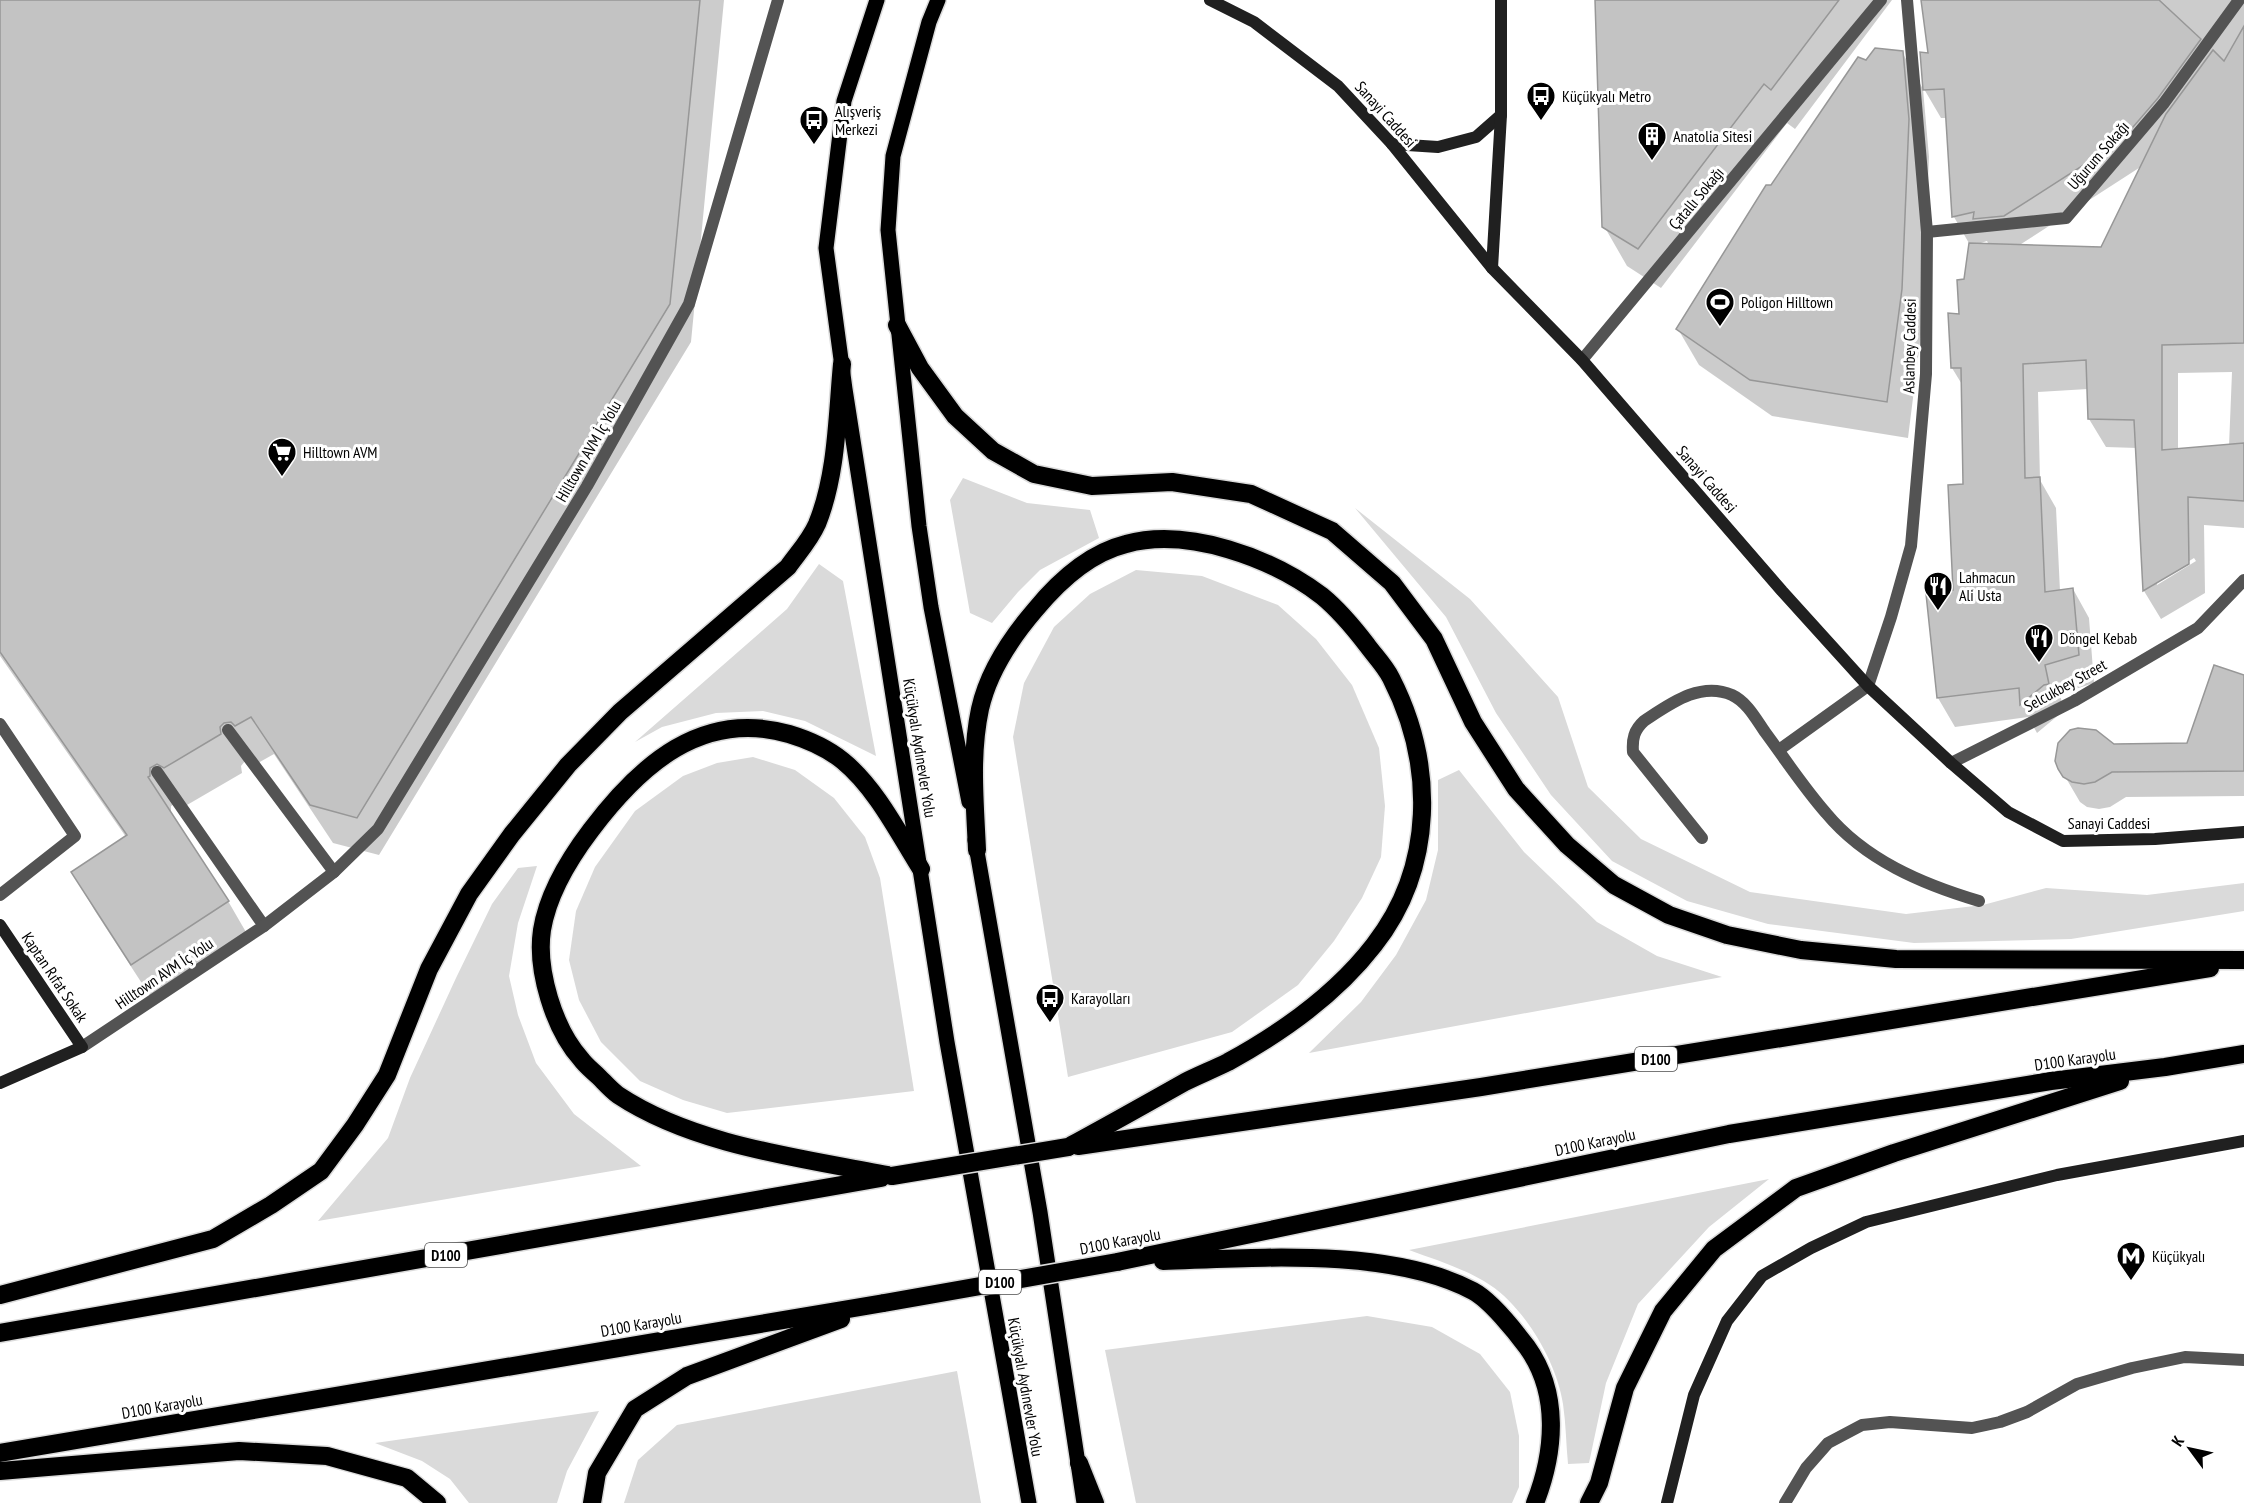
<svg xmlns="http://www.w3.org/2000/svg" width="2244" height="1503" viewBox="0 0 2244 1503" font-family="'PT Sans Narrow',sans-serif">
	<rect width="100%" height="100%" fill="#fff"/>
	<g fill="#dadada">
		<polygon points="963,478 1027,503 1090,510 1099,538 1040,570 1018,592 992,623 970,613 950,500"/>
		<polygon points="1355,508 1470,599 1558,697 1588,787 1641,839 1750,892 1906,914 1983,905 2046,888 2147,895 2244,883 2244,911 2071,939 1914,943 1768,924 1687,901 1612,861 1551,795 1496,713 1446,617"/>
		<polygon points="819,564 843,581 876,756 805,721 763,711 716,713 662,727 635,742 787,609"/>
		<polygon points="1136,570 1202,576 1278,605 1316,639 1352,685 1379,748 1385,806 1381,857 1362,898 1334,941 1298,985 1232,1032 1068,1077 1013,737 1024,683 1054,627 1090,594"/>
		<polygon points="753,757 795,770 834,798 865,837 880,878 914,1091 727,1113 683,1100 640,1081 601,1042 579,1000 569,960 576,911 595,867 635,811 683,776 717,763"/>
		<polygon points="1459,770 1524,852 1597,922 1657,956 1722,977 1309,1053 1361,1002 1396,955 1426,900 1438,850 1438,780"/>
		<polygon points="537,866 518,923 509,976 518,1015 536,1063 574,1114 641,1166 318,1221 388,1138 410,1078 456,978 492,904 518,868"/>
		<path d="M1769,1179L1709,1227L1638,1304L1606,1383L1589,1463L1568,1464C1566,1444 1566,1424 1563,1404C1557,1363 1525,1308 1490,1285C1466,1269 1436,1260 1409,1250Z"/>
		<polygon points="1367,1316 1432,1327 1480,1354 1510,1392 1519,1436 1519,1487 1512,1503 1136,1503 1105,1350"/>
		<polygon points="957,1371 981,1503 624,1503 638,1460 677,1425"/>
		<polygon points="599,1411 567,1471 557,1503 469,1503 450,1479 422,1461 375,1443"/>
	</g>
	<g fill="#0003" fill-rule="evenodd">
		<polygon points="0,0 724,0 691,342 379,855 333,843 274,754 258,763 245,761 241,766 242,773 187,805 180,801 171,806 171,815 228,901 250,939 154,1002 95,911 73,873 126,837 0,656"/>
		<polygon points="1596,0 1892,0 1795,129 1787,123 1661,288 1627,266 1604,226"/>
		<path d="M1923,0H2244V528L2204,525L2205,593L2161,619L2144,591L2137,448L2106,447L2089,419L2088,389L2038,392L2040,480L2056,508L2060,591L2073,589L2089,618L2094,683L2060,694L2064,713H2061L2037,733L2028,717L1955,727L1938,698L1928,595L1955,592L1964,485L1963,386L1952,368L1970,245L1954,217L1947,118H1941L1924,89L1930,55ZM2142,166L2102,249L2018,246ZM1987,241L1989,245L1978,244ZM2232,372L2229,446L2178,450V373ZM2194,558L2196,561L2157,585V581Z"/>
		<polygon points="1902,52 1923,89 1929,157 1922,326 1908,438 1772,416 1699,365 1678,329 1772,187 1866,61"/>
		<polygon points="2244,676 2244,796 2126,797 2110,807 2099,809 2087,807 2080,802 2056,761 2056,752 2064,737 2114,745 2188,745"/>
	</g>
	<g fill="#c3c3c3" stroke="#979797" stroke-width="1.5">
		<polygon points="0,0 700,0 670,304 357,818 310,805 251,717 235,726 231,722 224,723 220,727 221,734 164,768 157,764 150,768 150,776 148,777 229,901 131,965 71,872 127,835 0,652"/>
		<polygon points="1595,0 1839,0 1771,90 1764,84 1638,249 1602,227"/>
		<polygon points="1921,0 2159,0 2201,39 2158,98 2121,141 2004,216 1973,219 1974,212 1952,217 1944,89 1923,90 1920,52 1928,53"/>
		<polygon points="2244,26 2244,343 2162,345 2162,450 2244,443 2244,501 2188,497 2189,564 2143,591 2134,420 2088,419 2086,360 2023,364 2025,478 2040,477 2045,592 2073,588 2079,655 2045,665 2049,684 2044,685 2020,705 2019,688 1937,698 1926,594 1953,590 1948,485 1963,484 1961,368 1951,368 1948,313 1959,314 1957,280 1964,279 1969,243 2101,247 2166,114 2213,50 2224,61"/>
		<polygon points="1875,48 1903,51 1909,119 1902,289 1887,402 1750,380 1676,329 1766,185 1771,185 1858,57 1866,60"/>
		<polygon points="2214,665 2244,675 2244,771 2112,772 2095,782 2084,784 2072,782 2063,777 2058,769 2055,761 2058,743 2070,730 2078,728 2096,730 2114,744 2187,743"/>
	</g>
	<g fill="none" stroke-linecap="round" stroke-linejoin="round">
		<g stroke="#dbdbdb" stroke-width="18">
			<g id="primary">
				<polyline points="877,0 844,101 826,248 845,389 947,1042 1029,1503"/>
				<polyline points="938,0 929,22 893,156 888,230 919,526 931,607 969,802"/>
				<polyline points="975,840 1040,1212 1084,1503"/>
			</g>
		</g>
		<g stroke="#dbdbdb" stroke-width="21">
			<g id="highway">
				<polyline points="897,325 920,368 955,416 993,451 1034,474 1092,486 1172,482 1251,494 1332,531 1392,583 1434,639 1473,722 1516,789 1567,845 1614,885 1669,915 1727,935 1801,950 1896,959 2244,960"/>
				<path d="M977,850C975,803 970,756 980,709C988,673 1011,638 1035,610C1058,582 1090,553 1126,544C1188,527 1272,558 1322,596C1339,610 1354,628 1367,645C1375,656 1385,666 1391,678C1435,764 1435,867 1374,945C1337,993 1281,1033 1228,1062C1214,1069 1199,1075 1185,1082C1146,1104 1107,1126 1068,1147"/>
				<polyline points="1078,1146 1481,1087 2210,968"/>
				<path d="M892,1176C802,1158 695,1146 618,1095C611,1090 605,1083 599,1077C593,1071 586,1066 581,1059C554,1029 536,970 542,930C548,893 569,859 591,830C640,765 702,709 789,734C809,740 827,748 843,761C876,788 899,834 921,869"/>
				<path d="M1163,1261C1256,1258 1390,1247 1473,1291C1490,1300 1515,1331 1527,1347C1560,1393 1555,1452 1535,1503"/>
				<polyline points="1117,1262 1729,1134 2051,1081 2165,1067 2244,1054"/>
				<path d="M0,1295L213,1239L271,1205L321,1171L355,1125L387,1075L429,969L469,894L512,834L568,765L620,712L788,567C798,553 810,540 817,524C837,475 837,417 842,364"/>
				<polyline points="0,1333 881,1178"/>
				<polyline points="0,1453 884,1303"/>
				<polyline points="1079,1463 1095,1503"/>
				<polyline points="0,1471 239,1451 327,1456 407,1478 437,1503"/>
				<polyline points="592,1503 597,1473 635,1409 687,1376 841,1319"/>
				<polyline points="1589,1503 1599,1483 1625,1388 1663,1311 1714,1249 1796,1188 1894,1153 2120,1081"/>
			</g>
		</g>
		<g stroke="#535353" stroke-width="12">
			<polyline points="0,724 75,836 0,895"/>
			<polyline points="228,730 334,872"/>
			<polyline points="1779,750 1868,686"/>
			<polyline points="157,772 264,926"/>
			<path d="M1702,838L1633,752C1632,739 1634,730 1644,721C1670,704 1700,681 1732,695C1747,702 1756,719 1765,732C1785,759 1804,788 1826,813C1865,860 1922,884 1979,901"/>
			<polyline points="82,1047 264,926 334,872 378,829 587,486 689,304 778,0"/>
			<polyline points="1785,1503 1806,1468 1828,1443 1862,1425 1890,1422 1972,1428 2000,1422 2027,1412 2077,1384 2132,1368 2185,1357 2244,1360"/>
		</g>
		<g stroke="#535353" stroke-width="12">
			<polyline points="1927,232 2066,218 2164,103 2239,0"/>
			<polyline points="1582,360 1881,0"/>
			<polyline points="1868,686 1891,617 1911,546 1926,374 1927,232 1907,0"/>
			<polyline points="1951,763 2074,701 2198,628 2244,580"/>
		</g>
		<g stroke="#202020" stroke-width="12">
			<polyline points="1210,0 1254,22 1338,86 1392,144 1492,268 1582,360 1782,591 1868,686 1951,763 2008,812 2063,841 2155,839 2244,832"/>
			<polyline points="1392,144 1438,147 1476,137 1501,115"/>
			<polyline points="1492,268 1501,115 1501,0"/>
			<polyline points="0,925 82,1047 0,1083"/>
			<polyline points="1667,1503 1694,1395 1727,1321 1762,1276 1811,1248 1866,1222 2057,1175 2244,1141"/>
		</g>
		<use href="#primary" stroke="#000" stroke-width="15"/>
		<use href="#highway" stroke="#000" stroke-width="18"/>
		<g stroke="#dbdbdb" stroke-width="21" stroke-linecap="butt">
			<g id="highway-bridge">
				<polyline points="892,1176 1068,1147"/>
				<polyline points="884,1303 1117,1262"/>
			</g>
		</g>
		<use href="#highway-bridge" stroke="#000" stroke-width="18"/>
	</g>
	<defs>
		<g id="bus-pin" transform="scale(1.5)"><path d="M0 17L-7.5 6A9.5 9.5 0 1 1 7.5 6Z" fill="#000" stroke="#fff"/><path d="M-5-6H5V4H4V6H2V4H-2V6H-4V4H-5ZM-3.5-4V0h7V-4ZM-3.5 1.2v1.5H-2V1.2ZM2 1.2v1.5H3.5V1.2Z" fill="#fff"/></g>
		<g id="building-pin" transform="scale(1.5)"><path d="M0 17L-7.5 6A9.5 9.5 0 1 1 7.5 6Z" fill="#000" stroke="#fff"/><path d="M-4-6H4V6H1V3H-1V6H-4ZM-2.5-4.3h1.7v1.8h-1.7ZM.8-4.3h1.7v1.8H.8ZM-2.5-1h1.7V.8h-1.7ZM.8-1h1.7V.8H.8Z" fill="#fff"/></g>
		<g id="stadium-pin" transform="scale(1.5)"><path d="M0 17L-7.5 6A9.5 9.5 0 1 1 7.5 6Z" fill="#000" stroke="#fff"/><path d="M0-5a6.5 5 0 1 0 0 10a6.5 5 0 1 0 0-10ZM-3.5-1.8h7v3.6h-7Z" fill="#fff"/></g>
		<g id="supermarket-pin" transform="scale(1.5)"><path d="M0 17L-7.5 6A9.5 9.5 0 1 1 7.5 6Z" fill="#000" stroke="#fff"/><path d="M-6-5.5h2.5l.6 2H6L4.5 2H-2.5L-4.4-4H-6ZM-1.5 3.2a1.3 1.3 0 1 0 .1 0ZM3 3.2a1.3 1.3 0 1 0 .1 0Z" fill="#fff"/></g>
		<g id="restaurant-pin" transform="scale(1.5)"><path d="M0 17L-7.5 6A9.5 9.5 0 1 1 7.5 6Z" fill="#000" stroke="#fff"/><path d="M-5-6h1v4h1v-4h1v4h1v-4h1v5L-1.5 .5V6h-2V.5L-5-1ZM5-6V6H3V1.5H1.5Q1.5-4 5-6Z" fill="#fff"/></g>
		<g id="metro-pin" transform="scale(1.5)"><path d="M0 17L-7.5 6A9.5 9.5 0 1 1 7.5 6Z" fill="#000" stroke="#fff"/><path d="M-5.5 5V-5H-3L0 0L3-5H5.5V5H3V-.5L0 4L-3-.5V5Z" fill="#fff"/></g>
	</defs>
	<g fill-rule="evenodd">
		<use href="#bus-pin" x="1541" y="96"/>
		<use href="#bus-pin" x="814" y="120"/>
		<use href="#building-pin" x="1652" y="136"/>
		<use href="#stadium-pin" x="1720" y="302"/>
		<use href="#supermarket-pin" x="282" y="452"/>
		<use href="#restaurant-pin" x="1938" y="586"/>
		<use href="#restaurant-pin" x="2039" y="638"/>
		<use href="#bus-pin" x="1050" y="998"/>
		<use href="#metro-pin" x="2131" y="1256"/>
	</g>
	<g text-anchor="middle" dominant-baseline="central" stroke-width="6" stroke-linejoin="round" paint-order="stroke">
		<g fill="#fff" stroke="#4c4c4c" stroke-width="1.5">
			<rect x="1635" y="1047" width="42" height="24" rx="4.5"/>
			<rect x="425" y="1243" width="42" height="24" rx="4.5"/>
			<rect x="979" y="1270" width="42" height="24" rx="4.5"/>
		</g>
		<g font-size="15" font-weight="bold" fill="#000">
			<text x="1656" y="1059">D100</text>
			<text x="446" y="1255">D100</text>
			<text x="1000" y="1282">D100</text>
		</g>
		<g font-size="16" fill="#000" stroke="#fff" text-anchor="start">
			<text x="1562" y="96">Küçükyalı Metro</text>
			<text x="835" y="111">Alışveriş<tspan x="835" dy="18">Merkezi</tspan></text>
			<text x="1673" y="136">Anatolia Sitesi</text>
			<text x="1741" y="302">Poligon Hilltown</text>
			<text x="303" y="452">Hilltown AVM</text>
			<text x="1959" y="577">Lahmacun<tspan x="1959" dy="18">Ali Usta</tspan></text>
			<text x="2060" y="638">Döngel Kebab</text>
			<text x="1071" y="998">Karayolları</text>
			<text x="2152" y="1256">Küçükyalı</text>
		</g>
		<g font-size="16" fill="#000" stroke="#fff">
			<text transform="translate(1386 114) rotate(48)">Sanayi Caddesi</text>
			<text transform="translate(2098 155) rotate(-49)">Uğurum Sokağı</text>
			<text transform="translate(1696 198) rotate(-50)">Çatallı Sokağı</text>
			<text transform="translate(1909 346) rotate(-89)">Aslanbey Caddesi</text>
			<text transform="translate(588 451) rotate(-60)">Hilltown AVM İç Yolu</text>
			<text transform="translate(1707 479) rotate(49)">Sanayi Caddesi</text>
			<text transform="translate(2065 685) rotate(-29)">Selcukbey Street</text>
			<text transform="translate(920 748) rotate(81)">Küçükyalı Aydınevler Yolu</text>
			<text x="2109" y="823">Sanayi Caddesi</text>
			<text transform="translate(164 973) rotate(-34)">Hilltown AVM İç Yolu</text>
			<text transform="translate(55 977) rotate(56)">Kaptan Rıfat Sokak</text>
			<text transform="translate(2075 1059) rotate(-8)">D100 Karayolu</text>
			<text transform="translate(1595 1142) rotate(-12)">D100 Karayolu</text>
			<text transform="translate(1120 1241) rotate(-11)">D100 Karayolu</text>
			<text transform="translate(641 1324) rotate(-10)">D100 Karayolu</text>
			<text transform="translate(1026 1387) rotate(80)">Küçükyalı Aydınevler Yolu</text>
			<text transform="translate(162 1406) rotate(-10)">D100 Karayolu</text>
		</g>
	</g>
	<g transform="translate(2190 1449) rotate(303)" stroke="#ffffff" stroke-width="4.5" paint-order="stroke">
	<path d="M0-4.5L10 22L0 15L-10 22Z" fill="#000000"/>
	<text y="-9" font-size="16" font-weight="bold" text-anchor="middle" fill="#000000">K</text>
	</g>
</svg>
